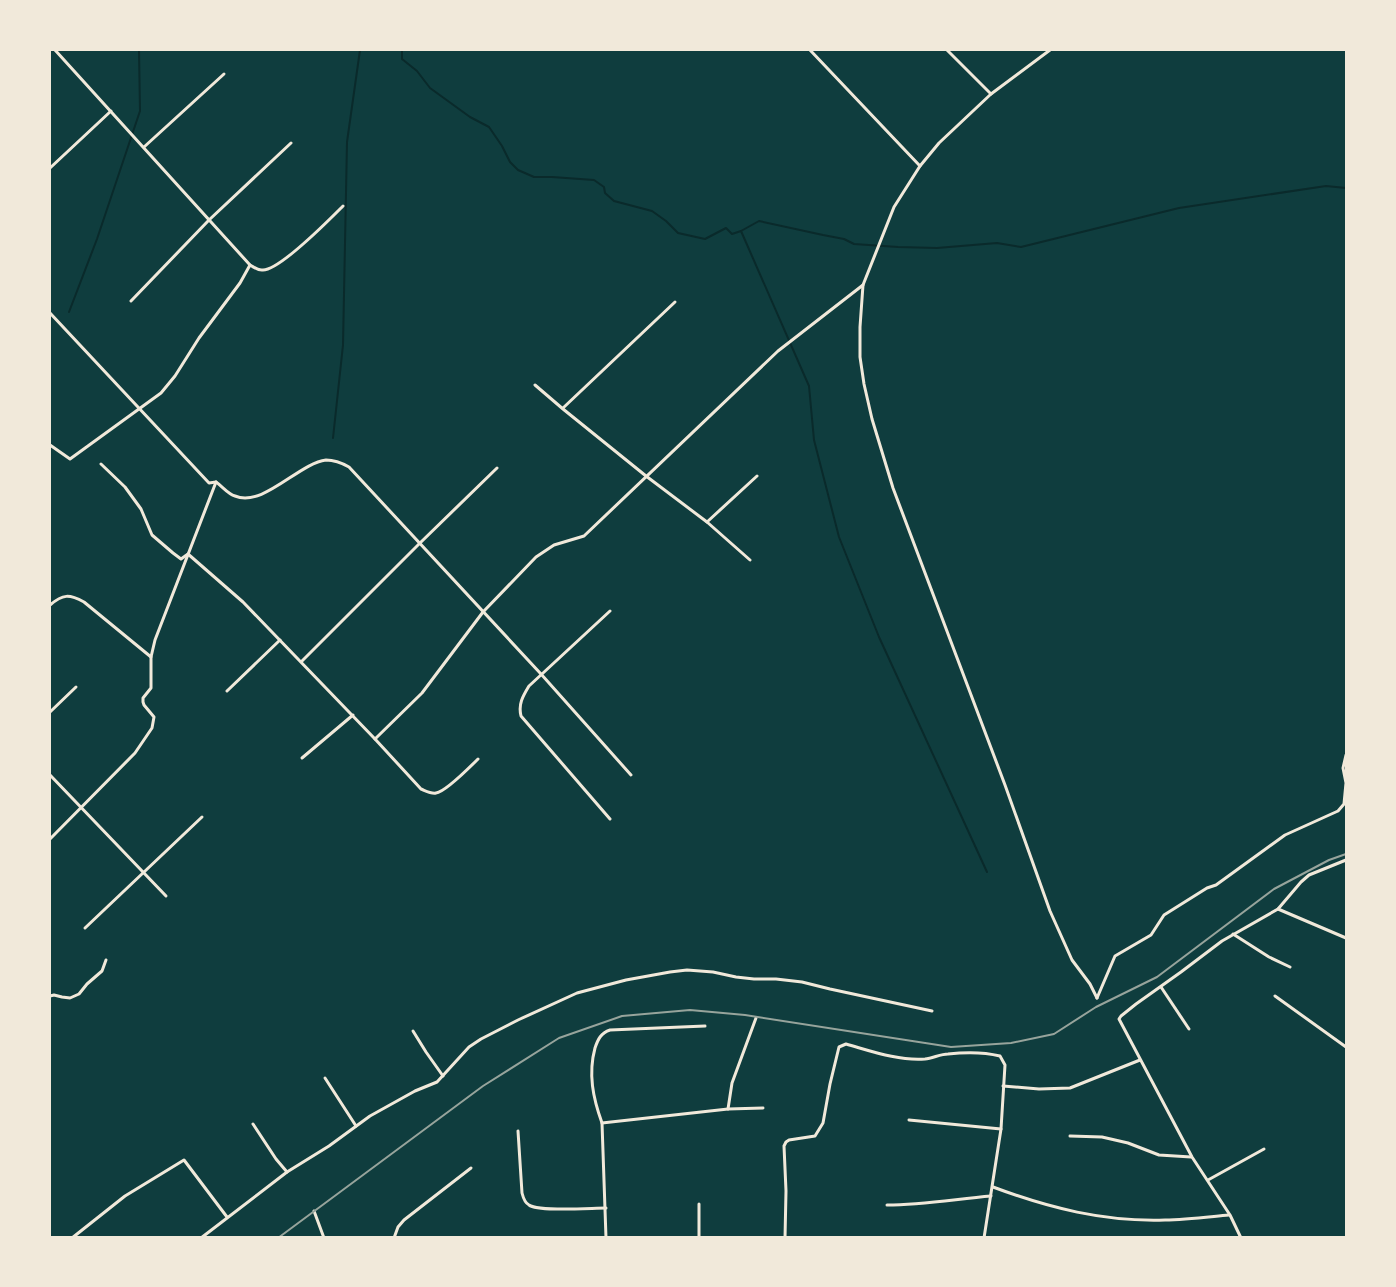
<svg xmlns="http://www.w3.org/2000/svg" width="1396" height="1287" viewBox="0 0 1396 1287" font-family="'Playfair Display',serif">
	<rect width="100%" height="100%" fill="#0f3d3e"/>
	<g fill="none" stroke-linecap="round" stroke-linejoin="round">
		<g stroke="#0a2a2b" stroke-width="2">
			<polyline points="402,50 402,59 417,71 430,88 470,117 489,127 502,146 510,162 518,170 534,177 552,177 594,180 604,187 605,193 614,201 652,211 666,221 678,233 705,239 726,228 732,234 741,231 759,221 823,235 844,239 854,244 898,247 937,248 997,243 1021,247 1179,208 1326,186 1346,188"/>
			<polyline points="741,231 809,386 814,440 839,537 879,637 987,872"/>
			<polyline points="69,312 97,239 140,111 139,50"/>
			<polyline points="333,438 343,345 347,142 360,50"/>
		</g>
		<g stroke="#f1e9da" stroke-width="3">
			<polyline points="55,50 250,265"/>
			<polyline points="810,50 920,166"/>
			<polyline points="947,50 991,94"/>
			<polyline points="1050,50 991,94 939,143 920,166 894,207 863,285 860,327 860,357 864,384 872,419 893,488 1005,785 1050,911 1072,960 1090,984 1097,998"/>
			<polyline points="144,147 224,74"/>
			<polyline points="50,168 111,111"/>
			<polyline points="131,301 209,220 291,143"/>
			<path d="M50,313L209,483L216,482C222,486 228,494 235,496C263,508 299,463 326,460C334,460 342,463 349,467L541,674L631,775"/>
			<polyline points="535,385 563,409 646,476 707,522 750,560"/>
			<polyline points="563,408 675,302"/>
			<path d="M50,445L70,459L161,393L175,376L199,338L240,283L250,265C254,267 258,271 263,270C280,270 329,220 343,206"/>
			<path d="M101,464L125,487L141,509L152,535L173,553L181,559L188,554L243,602L375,739L421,789C426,791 431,794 436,793C445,792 470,767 478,759"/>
			<polyline points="707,522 757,476"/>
			<path d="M50,605C63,594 69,594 84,602L151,657"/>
			<path d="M610,611L529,686C523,696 518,704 521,716L610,819"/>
			<polyline points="302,661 420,543 497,468"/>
			<polyline points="227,691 280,640"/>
			<polyline points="50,712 76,687"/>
			<polyline points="375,739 422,693 483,612 536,557 554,545 584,536 778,351 863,285"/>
			<polyline points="302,758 353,715"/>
			<polyline points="50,775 166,896"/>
			<polyline points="50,839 135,753 152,728 154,717 144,705 143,702 143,698 151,688 151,657 155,640 216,482"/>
			<polyline points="1278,909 1346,938"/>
			<polyline points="85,928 202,817"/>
			<polyline points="1233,934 1269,957 1290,967"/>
			<polyline points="1161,987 1189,1029"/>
			<polyline points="50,996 54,995 62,997 70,998 79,994 87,984 102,971 106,960"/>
			<polyline points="1275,996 1346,1047"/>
			<polyline points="1097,998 1115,956 1151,935 1164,915 1207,888 1216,885 1285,835 1338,811 1344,804 1346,783 1343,768 1346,755"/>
			<polyline points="413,1031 426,1052 443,1076"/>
			<polyline points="325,1078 356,1126"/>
			<polyline points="1003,1086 1039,1089 1070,1088 1140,1060"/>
			<polyline points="728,1109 732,1083 756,1018"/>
			<polyline points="909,1120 1001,1129"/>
			<polyline points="602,1123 728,1109 763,1108"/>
			<polyline points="253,1124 276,1159 287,1172"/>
			<path d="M518,1131L522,1193C523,1197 525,1203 529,1205C538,1212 591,1208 606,1208"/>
			<polyline points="1070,1136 1102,1137 1128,1143 1159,1155 1191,1157"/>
			<polyline points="1208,1180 1264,1149"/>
			<path d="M993,1187C1049,1208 1104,1222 1165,1220C1186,1220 1208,1217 1229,1215"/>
			<polyline points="699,1204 699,1238"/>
			<path d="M887,1205C922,1205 956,1199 991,1196"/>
			<polyline points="314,1211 324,1238"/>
			<polyline points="72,1238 125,1196 184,1160 227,1217"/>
			<polyline points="201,1238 287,1172 329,1146 370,1116 415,1091 437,1082 469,1047 481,1039 518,1020 577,993 626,980 670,972 687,970 713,972 736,977 754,979 776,979 802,982 830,989 932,1011"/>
			<polyline points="394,1238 398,1227 404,1220 471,1168"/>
			<path d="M606,1238L602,1123C593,1098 588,1074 595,1048C598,1039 601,1033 610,1030L705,1026"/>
			<path d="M785,1238L786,1191L784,1146L786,1142L789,1140L815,1136L823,1123L830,1084L839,1047L846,1044C871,1051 898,1061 925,1059C933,1058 941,1054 948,1054C965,1052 984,1052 1000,1056L1005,1065L1001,1129L984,1238"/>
			<polyline points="1241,1238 1230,1215 1192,1157 1119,1019 1121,1016 1136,1004 1181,972 1222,941 1278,909 1301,882 1309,875 1346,860"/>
		</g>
		<polyline stroke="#97a49c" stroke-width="2" points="278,1238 483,1086 559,1038 622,1016 690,1010 745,1015 951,1047 1011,1043 1054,1034 1096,1007 1157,977 1274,889 1329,860 1346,854"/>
	</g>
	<rect width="1396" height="1287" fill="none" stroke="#f1e9da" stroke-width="102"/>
</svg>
